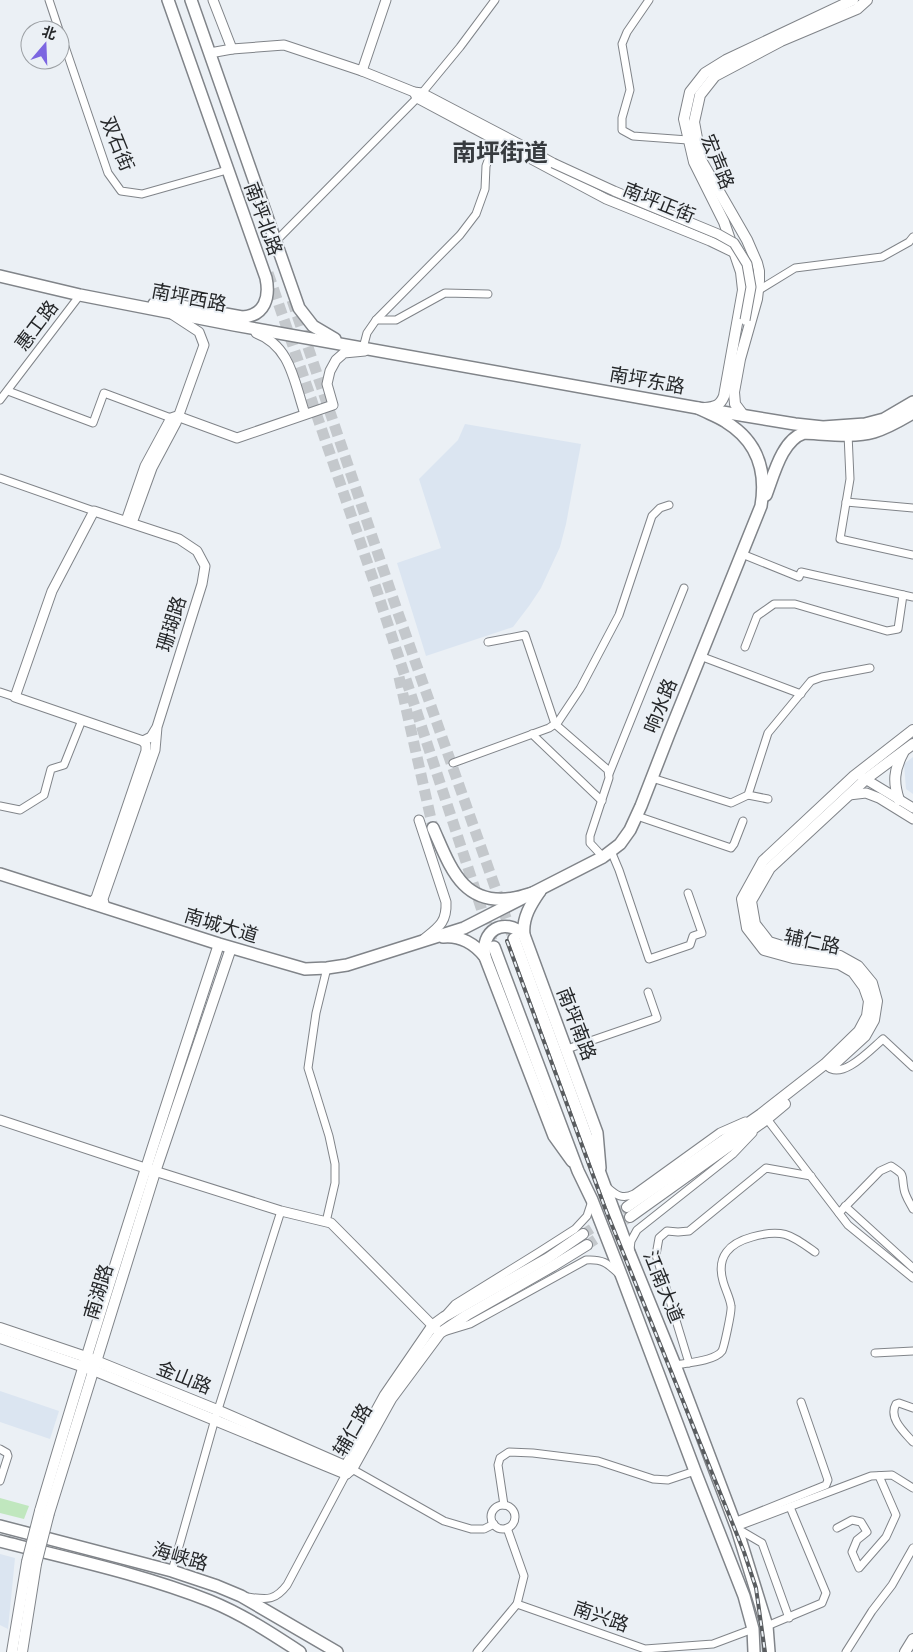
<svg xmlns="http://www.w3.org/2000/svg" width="913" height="1652" viewBox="0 0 913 1652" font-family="Karla,'Noto Sans SC',sans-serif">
	<rect width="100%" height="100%" fill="#ebf0f5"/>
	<g fill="#dbe5f1">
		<polygon points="465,424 581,444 566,524 560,547 541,588 529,606 513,627 426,656 397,563 441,548 419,479 458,440"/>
		<polygon points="913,757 913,794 906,789 904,764"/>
		<polygon points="0,1391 59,1411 50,1439 0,1422"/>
		<polygon points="0,1554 15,1558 8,1629 0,1625"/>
	</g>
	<polygon fill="#c0e7be" points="0,1498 29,1506 24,1519 0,1513"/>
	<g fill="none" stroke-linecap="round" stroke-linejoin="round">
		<g stroke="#c4c8cc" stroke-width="10" stroke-dasharray="10 5" stroke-linecap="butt">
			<polyline points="583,1234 627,1207"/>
			<polyline points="587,1245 630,1217"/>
		</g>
		<g stroke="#c4c8cc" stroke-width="11" stroke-dasharray="11 5.5" stroke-linecap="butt">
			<polyline points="268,273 373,579 492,941"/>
			<polyline points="292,300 397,610 512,935"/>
			<polyline points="399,677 433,828"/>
		</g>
		<g stroke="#808489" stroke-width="9">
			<g id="minor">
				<polyline points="49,0 59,30"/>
				<polyline points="649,0 627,32 622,44 630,90 622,118 622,130 633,136 688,140"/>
				<polyline points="60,32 108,173 121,191 142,194 227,170"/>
				<polyline points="276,241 422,93 460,47 495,0"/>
				<polyline points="759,290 795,268 882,257 909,242 913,237"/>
				<polyline points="376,320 396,320 445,293 488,294"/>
				<polyline points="363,348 367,333 376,320 460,235 476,214 485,189 486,166 497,136"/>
				<polyline points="8,391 93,423 104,393 171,418 174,422"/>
				<polyline points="0,400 80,295"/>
				<polyline points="848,434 850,479 840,539 913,555"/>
				<polyline points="0,478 94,511"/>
				<polyline points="846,502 913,508"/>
				<polyline points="742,554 799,577 801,572 913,597"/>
				<polyline points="488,642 525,635 555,724 608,770 609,778 590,836 590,843 603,857"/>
				<polyline points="745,647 757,616 774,604 795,604 887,631 898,629 903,595"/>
				<polyline points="700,656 801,694"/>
				<polyline points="0,692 15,697"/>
				<polyline points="532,734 602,801"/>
				<polyline points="453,763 549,728 558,722 580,689 619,615 652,516 660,508 669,505"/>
				<polyline points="609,774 684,588"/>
				<polyline points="652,778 731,803 748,795 768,733 811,681 822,677 870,668"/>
				<polyline points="748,795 768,799"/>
				<polyline points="0,806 20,810 44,795 51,769 64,765 82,720"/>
				<polyline points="637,816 731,848 734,844 743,821"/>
				<polyline points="611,851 619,870 649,959 690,945 693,936 702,933 688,893"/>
				<polyline points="567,1049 657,1018 648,992"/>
				<path d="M827,1066C842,1081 871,1049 883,1039L913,1067"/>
				<polyline points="764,1122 767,1119 848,1225 913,1278"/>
				<path d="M607,1187C616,1195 622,1200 634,1194L720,1132L745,1121"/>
				<polyline points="845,1206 913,1268"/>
				<path d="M839,1213L880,1171L891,1166C906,1176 901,1173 904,1189C905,1196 910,1203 913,1209"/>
				<polyline points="326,1222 335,1183 335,1164 329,1136 308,1068 316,1013 327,968"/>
				<polyline points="630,1249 631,1241 637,1230 733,1154 753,1133"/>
				<polyline points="447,1313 455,1304 539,1252 575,1229 587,1216 592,1201"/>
				<path d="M447,1331L470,1324L586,1260C603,1259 607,1263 619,1274"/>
				<polyline points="875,1353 913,1351"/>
				<polyline points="689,1363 656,1255 659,1238 667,1231 678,1232 689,1231 766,1168 811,1176"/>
				<path d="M675,1365C687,1363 715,1361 722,1351C724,1347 732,1311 731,1306C730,1298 725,1289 723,1281C716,1256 730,1243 752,1237C783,1228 791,1235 815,1252"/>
				<path d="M913,1408L899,1403L896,1404C888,1418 904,1432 913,1442"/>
				<polyline points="0,1449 7,1453 8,1456 0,1481"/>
				<polyline points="352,1469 444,1521 471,1529 484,1529 494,1524"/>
				<polyline points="504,1505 498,1465 500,1458 509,1452 533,1453 598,1461 653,1479 668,1480 695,1471"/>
				<circle cx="503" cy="1517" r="12"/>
				<polyline points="734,1522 826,1485 828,1480 801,1402"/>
				<polyline points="736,1527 871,1476 892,1475 913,1488"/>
				<polyline points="507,1528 524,1576 517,1604 645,1649 713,1644 753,1629"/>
				<polyline points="837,1528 852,1520 861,1522 867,1532 857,1540 852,1552 859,1568 886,1537 896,1515 879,1476"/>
				<polyline points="738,1529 762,1543 789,1618"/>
				<polyline points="172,1571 215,1419 281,1211"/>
				<path d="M247,1597C266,1599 274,1602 287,1585L346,1474"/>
				<polyline points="767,1626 822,1603 826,1593 790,1507"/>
				<polyline points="477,1652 517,1604"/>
				<polyline points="846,1652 872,1611 892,1585 913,1548"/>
			</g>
		</g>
		<g stroke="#808489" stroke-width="11">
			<g id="tertiary">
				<polyline points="213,0 232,49"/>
				<polyline points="210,53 232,49 284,45 362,71 386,0"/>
				<polyline points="362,71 414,92 422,93 523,146 538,160"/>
				<polyline points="414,92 417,98 606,199 710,241 739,255"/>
				<polyline points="533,152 553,163"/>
				<path d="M256,333C291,346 294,382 305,414"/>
				<polyline points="126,521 145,466 171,418 177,416 237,438 333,405 327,384 330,371 336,360 344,353 365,351"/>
				<polyline points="132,523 152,468 176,423 204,345 199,332 173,315"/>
				<polyline points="862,777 913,808"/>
				<polyline points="849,795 866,793 879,798 913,819"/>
				<path d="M419,820L446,902C447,922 439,927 424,939"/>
				<polyline points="88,903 93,901 96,898 146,751 146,745 143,741"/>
				<polyline points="105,908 103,899 155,750 157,727 202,584 205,566 197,551 179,539 94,511 52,591 15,697 143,741 151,737 157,727"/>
				<polyline points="0,1120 145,1168 281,1211 331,1223 437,1330"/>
			</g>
		</g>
		<g stroke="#808489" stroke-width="12">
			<g id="secondary">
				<path d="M705,408C715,407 720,406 724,396L743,290L741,272L724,222L694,162L684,119L690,92L705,73L726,60L853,0"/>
				<polyline points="744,416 735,404 734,392 740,359 757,299 759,281 759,271 757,263 747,240 701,160 694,122 700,95 715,76 781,41 857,9 867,0"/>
				<path d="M899,800C893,782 894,770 903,753"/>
				<polyline points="831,1067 865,1036 874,1020 877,1001 872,983 858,966 840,956 795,950 769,942 755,924 751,901 770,868 866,779 913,744"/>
				<polyline points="627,1207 761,1114 825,1064 859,1031 867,1016 869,1001 864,987 853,972 839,964 793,958 764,950 747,928 742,899 763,861 854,776 913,730"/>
				<polyline points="630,1217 767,1119 785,1104"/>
				<polyline points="0,1328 86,1357 217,1410 352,1469"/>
				<polyline points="0,1338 93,1370 346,1474"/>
				<polyline points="346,1471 346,1466 385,1395 433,1325 444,1317 548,1258 583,1234"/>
				<polyline points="347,1473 352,1469 391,1399 440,1333 467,1315 553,1266 587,1245"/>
				<path d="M40,1511C96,1321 157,1132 219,944"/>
				<polyline points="49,1513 155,1172 231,948"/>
				<polyline points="12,1652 27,1562"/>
				<polyline points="22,1652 36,1564"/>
				<polyline points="905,1652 913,1639"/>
			</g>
		</g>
		<g stroke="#808489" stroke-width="14">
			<g id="primary">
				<polyline points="191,0 299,308 313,326 335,339"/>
				<polyline points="0,276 80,295 234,325 698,408 795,424 823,427 865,424 884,419 913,402"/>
				<path d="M154,304H170L242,317C265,316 270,297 266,278L168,0"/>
				<path d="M766,495C774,474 782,440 804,433C826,434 854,438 874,432C888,428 901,420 913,413"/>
				<path d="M0,874L219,944L305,969L327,968L347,965L464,928L603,857L620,844L630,830L641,806L669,734L761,506C767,470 757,441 726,422C717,416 707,413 698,408"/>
				<path d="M540,891C531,904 522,918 524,935L597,1133L600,1168"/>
				<path d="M443,937C460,935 475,944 485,957L554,1136L572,1161"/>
				<path d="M485,957C480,931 504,916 524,935"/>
			</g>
		</g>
		<g stroke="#808489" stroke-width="14">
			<g id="trunk">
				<path d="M433,828C450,866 462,907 514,898C522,897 531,893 540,891"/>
				<polyline points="514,939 629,1252 675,1365 737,1529 767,1626 769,1652"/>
				<polyline points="494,947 578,1171 592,1200 622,1277 695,1471 744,1596 753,1629 754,1652"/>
				<polyline points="0,1526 172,1571 217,1586 241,1596 337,1652"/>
				<path d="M0,1541C70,1559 142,1574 210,1601C242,1614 271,1633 300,1652"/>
			</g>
		</g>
		<use href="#minor" stroke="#fff" stroke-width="7"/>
		<use href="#tertiary" stroke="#fff" stroke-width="9"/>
		<use href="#secondary" stroke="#fff" stroke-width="10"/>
		<use href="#primary" stroke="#fff" stroke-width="11"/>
		<use href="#trunk" stroke="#fff" stroke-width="11"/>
		<g stroke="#595c5f" stroke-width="4">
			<polyline id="rail" points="507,941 605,1208 744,1552 756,1588 765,1652"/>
		</g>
		<use href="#rail" stroke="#ebf0f5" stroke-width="2" stroke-dasharray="5.5" stroke-linecap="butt"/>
		<g stroke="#808489" stroke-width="11" stroke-linecap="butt">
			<polyline id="tertiary-bridge" points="553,163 614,191 718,234 734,243 747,264 751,287 745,320"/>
		</g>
		<g stroke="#808489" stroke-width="12" stroke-linecap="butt">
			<g id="secondary-bridge">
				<polyline points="27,1562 40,1511"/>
				<polyline points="36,1564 49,1513"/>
			</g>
		</g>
		<use href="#tertiary-bridge" stroke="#fff" stroke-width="9"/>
		<use href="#secondary-bridge" stroke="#fff" stroke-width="10"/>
	</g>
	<g text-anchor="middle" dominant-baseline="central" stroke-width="4" stroke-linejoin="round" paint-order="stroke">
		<g font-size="19" fill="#26282a" stroke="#ebf0f5">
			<text transform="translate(117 144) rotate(68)">双石街</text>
			<text transform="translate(717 162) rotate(68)">宏声路</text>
			<text transform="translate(659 203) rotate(22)">南坪正街</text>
			<text transform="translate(263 219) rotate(70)">南坪北路</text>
			<text transform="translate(189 298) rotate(11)">南坪西路</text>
			<text transform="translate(37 326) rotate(-53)">惠工路</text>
			<text transform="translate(647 381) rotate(10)">南坪东路</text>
			<text transform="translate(172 624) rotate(-73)">珊瑚路</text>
			<text transform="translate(661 706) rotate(-68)">响水路</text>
			<text transform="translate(221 926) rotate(17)">南城大道</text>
			<text transform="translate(812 942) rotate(12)">辅仁路</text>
			<text transform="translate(576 1024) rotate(69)">南坪南路</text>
			<text transform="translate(663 1287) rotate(68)">江南大道</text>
			<text transform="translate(99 1292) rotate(-73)">南湖路</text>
			<text transform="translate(184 1378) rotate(22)">金山路</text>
			<text transform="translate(353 1430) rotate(-60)">辅仁路</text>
			<text transform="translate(180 1557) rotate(16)">海峡路</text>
			<text transform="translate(601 1617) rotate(19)">南兴路</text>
		</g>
		<g font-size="24" font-weight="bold" fill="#373b3f" stroke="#ebf0f5">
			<text x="500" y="153">南坪街道</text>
		</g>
	</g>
	<g transform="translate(45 45) rotate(19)"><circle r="24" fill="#ebf0f5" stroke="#9ca0a4"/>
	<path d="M0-4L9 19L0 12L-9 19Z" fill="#7c66e1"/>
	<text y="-8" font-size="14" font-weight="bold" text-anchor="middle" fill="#26282a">北</text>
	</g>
</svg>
